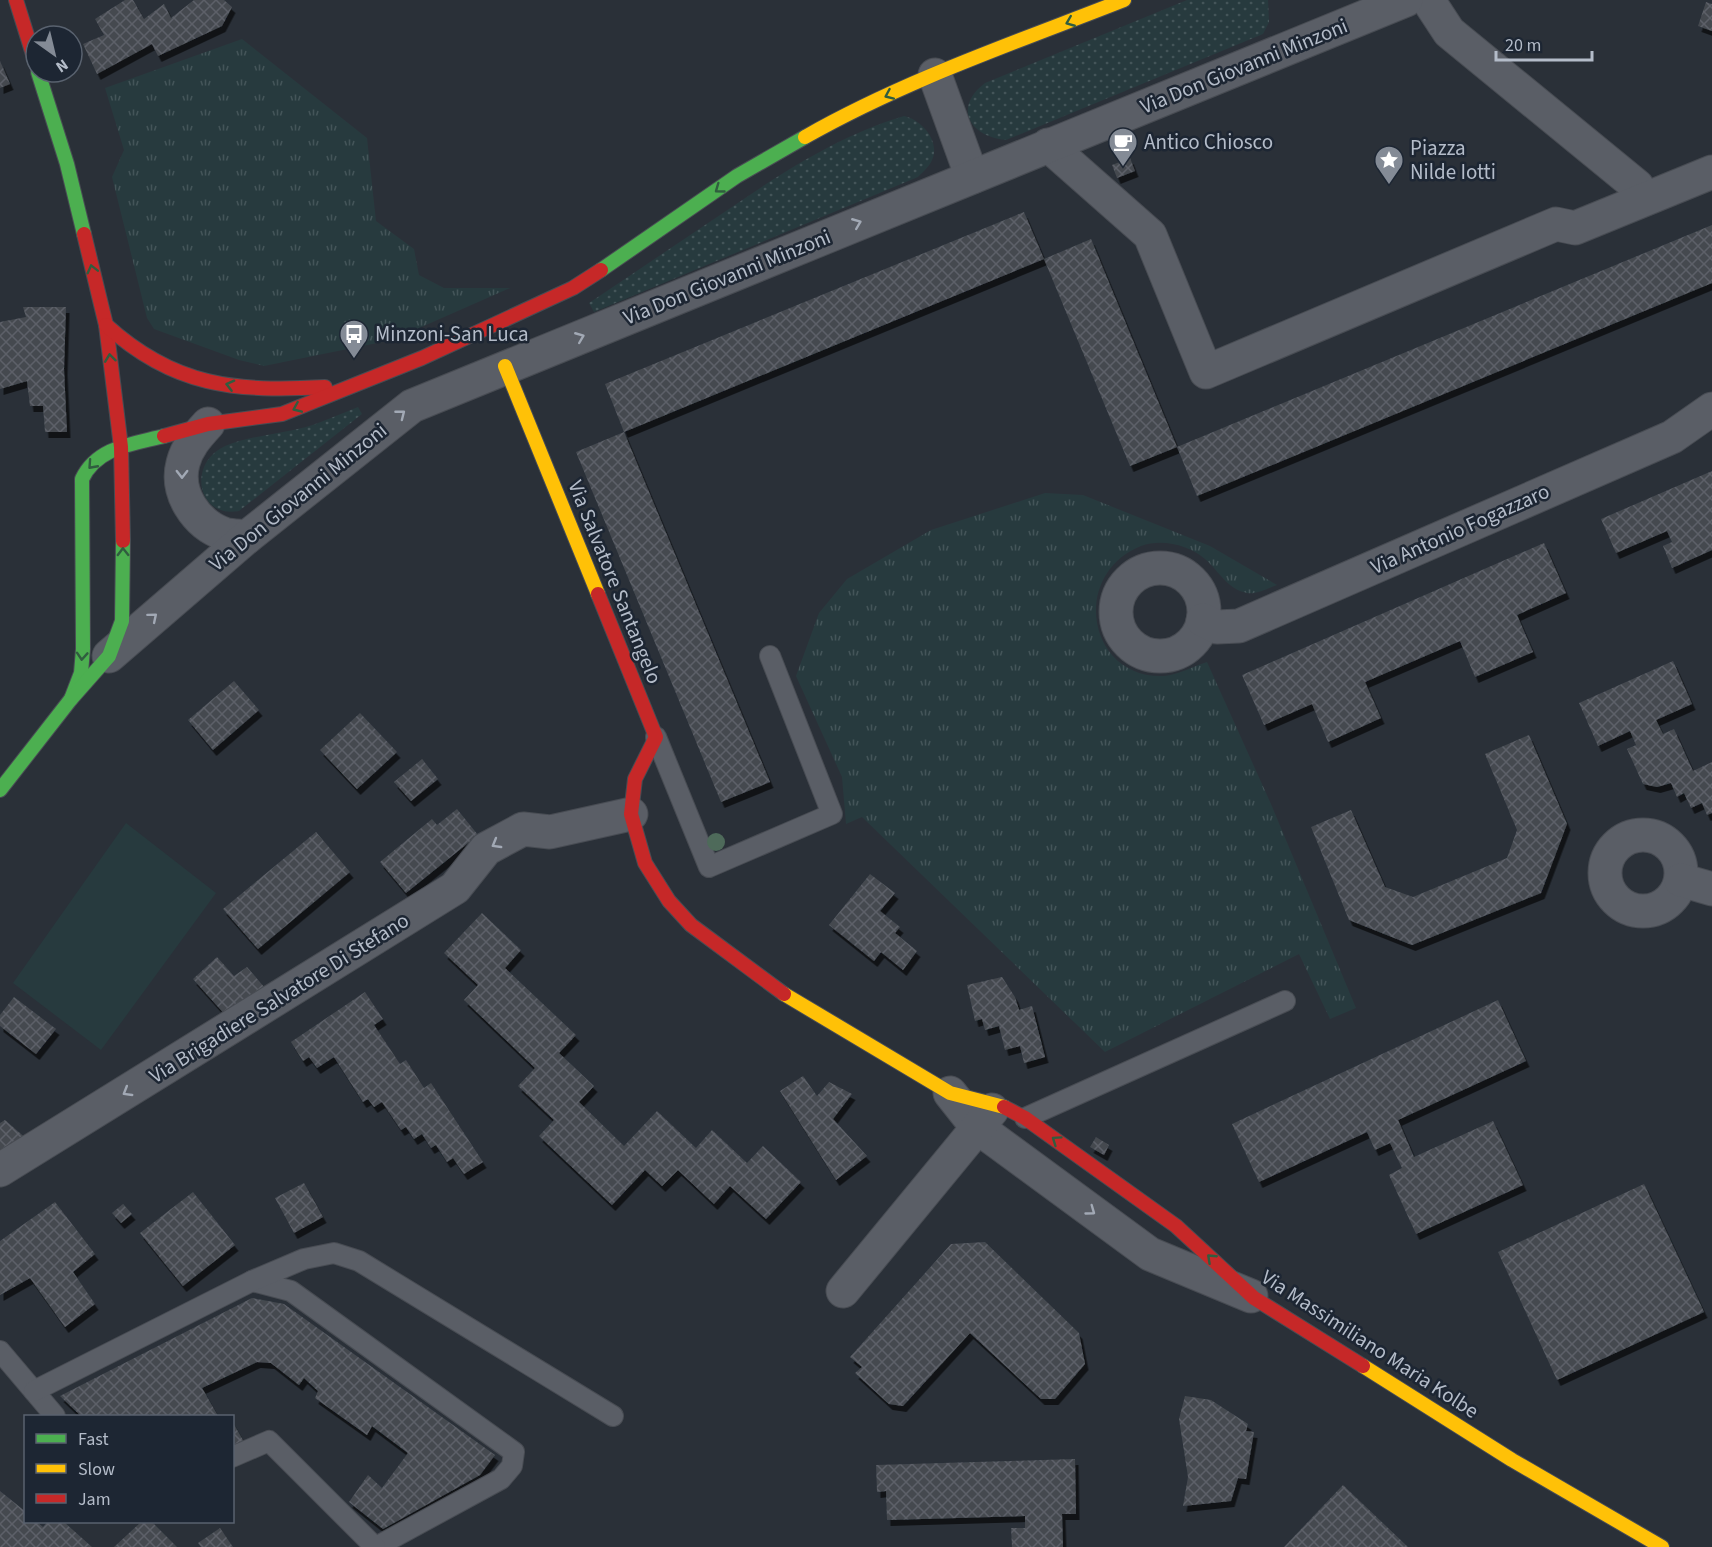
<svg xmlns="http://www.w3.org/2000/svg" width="1712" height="1547" viewBox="0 0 1712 1547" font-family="'Source Sans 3',sans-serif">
	<defs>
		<pattern id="grass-tufts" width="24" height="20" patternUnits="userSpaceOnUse" patternTransform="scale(1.5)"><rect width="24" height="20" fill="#273a3e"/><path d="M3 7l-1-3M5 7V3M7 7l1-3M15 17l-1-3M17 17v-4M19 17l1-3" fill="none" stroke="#445559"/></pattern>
		<pattern id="park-dots" width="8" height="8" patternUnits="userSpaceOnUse" patternTransform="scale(1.5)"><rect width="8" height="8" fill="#273a3e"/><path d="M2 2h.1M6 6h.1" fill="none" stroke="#445559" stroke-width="1.8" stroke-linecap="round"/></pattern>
		<pattern id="building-cross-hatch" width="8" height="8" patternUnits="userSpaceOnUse" patternTransform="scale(1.5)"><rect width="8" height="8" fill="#444950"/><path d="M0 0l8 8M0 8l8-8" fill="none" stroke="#5d6168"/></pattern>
		<filter id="shadow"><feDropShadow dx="3.5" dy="6" stdDeviation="0" flood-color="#0009"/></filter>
	</defs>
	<rect width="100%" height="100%" fill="#2a3038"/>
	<g fill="url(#grass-tufts)">
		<polygon points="242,39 367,138 376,221 414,249 419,275 444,288 510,288 392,340 264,366 239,360 154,329 147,318 112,177 124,150 105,88"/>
		<path d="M1045,493L1083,495L1210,546L1277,585C1269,588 1255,595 1247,593C1227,589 1219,571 1205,559C1189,545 1162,538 1141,546C1070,574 1087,679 1164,676C1177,675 1194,666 1207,662L1271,804L1356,1008L1330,1019L1299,954L1105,1052L862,817L846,824L842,777L796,676L819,613L847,579L931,530Z"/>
	</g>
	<g fill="url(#park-dots)">
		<path d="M1187,0H1268L1269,22L1263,34L1006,140C969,137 953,107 985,83Z"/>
		<path d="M904,116C919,119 936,136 934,153C933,163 925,170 918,177L594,312L589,303C634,273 678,243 723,213C780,174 837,136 904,116Z"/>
		<path d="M358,407L362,414L239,511C198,519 186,464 225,446C249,436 280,434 306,427C323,422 340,414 358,407Z"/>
	</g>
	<polygon fill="#273a3e" points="126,823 216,893 101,1050 13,983"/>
	<g fill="url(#building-cross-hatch)" filter="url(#shadow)">
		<polygon points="125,0 133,0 144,19 164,4 171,18 194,0 224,0 232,7 222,26 158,56 152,44 97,74 83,44 104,35 95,19"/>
		<polygon points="1706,2 1712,4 1712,31 1698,26"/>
		<polygon points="0,61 10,84 0,88"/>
		<polygon points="1130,158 1135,171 1117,178 1112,165"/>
		<polygon points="1024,212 1044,259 624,432 770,782 721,802 576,452 624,432 605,384"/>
		<polygon points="1712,225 1712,283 1197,496 1177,447"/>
		<polygon points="1091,239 1177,447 1130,466 1044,259"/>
		<polygon points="23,307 66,307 64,369 67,432 45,432 43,406 30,406 27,381 0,389 0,322 26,317"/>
		<polygon points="1712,471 1712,550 1672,568 1663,546 1672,542 1667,531 1616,553 1601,519"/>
		<polygon points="1544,543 1566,593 1517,615 1533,652 1475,677 1460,641 1365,682 1381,718 1328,742 1312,704 1264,725 1242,675"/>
		<polygon points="1673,661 1692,704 1656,720 1663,734 1674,729 1693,771 1712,762 1712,813 1707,815 1702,803 1691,808 1684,793 1677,797 1671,783 1657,787 1643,784 1627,749 1636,745 1630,731 1598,746 1579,703"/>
		<polygon points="234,681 259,710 213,750 188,720"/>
		<polygon points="360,713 397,752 357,789 320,750"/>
		<polygon points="1529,735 1567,824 1541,893 1412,945 1349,920 1311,827 1351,810 1385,887 1413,897 1507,858 1517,830 1485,754"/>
		<polygon points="422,759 438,779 411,801 394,782"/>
		<polygon points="457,809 478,835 406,893 380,862 432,819 437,825"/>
		<polygon points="316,832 350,872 258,949 223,909"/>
		<polygon points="870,874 895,893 880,911 900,927 895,933 917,951 903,970 881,952 874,961 829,925"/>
		<polygon points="482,913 521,950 505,968 576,1035 559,1053 594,1086 579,1102 624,1146 657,1111 696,1148 712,1130 747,1163 763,1146 801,1182 766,1219 730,1186 714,1204 678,1170 662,1186 645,1170 612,1205 539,1136 554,1120 518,1086 535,1068 464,1000 478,985 444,953"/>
		<polygon points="217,957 234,976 247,967 265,988 228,1018 193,979"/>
		<polygon points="1002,977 1015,997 1019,1010 1032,1006 1045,1057 1024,1063 1020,1046 1005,1050 999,1026 985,1030 982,1019 975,1021 967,985"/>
		<polygon points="365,992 383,1019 374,1025 400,1064 406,1060 424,1088 431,1083 483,1162 464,1174 453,1158 447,1162 436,1145 431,1148 422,1134 414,1139 406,1127 401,1130 382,1102 374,1107 368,1099 363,1102 334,1057 317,1068 309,1057 303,1061 291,1042"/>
		<polygon points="14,997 56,1029 36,1054 0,1026 0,1015"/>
		<polygon points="1498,1000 1526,1061 1398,1120 1414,1157 1493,1121 1523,1185 1416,1234 1389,1175 1402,1168 1390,1143 1375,1150 1367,1132 1259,1182 1232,1124"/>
		<polygon points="803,1076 817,1096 829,1082 852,1094 833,1119 867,1156 836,1180 780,1091"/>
		<polygon points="5,1120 29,1141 0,1159 0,1123"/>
		<polygon points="1096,1137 1109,1145 1104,1155 1090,1147"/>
		<polygon points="304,1183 323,1217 294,1233 275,1198"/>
		<polygon points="1644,1184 1704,1312 1557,1380 1498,1252"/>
		<polygon points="193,1192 235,1245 183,1286 140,1233"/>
		<polygon points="55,1202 95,1254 73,1272 95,1304 65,1327 30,1278 0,1295 0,1241"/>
		<polygon points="123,1204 132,1214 121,1223 112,1213"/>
		<polygon points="985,1242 1079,1333 1085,1364 1055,1399 1041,1399 970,1333 903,1406 889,1404 855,1373 862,1367 850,1357 951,1244"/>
		<polygon points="252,1298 284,1304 495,1455 480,1475 383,1529 349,1502 368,1475 382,1488 408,1453 372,1426 367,1435 315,1398 318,1391 304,1378 299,1385 271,1363 257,1362 202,1388 218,1416 151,1416 150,1414 145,1416 81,1416 60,1396"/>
		<polygon points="1185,1396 1211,1400 1248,1424 1246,1431 1254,1432 1246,1479 1238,1478 1231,1501 1183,1506 1188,1477 1179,1419"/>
		<polygon points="232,1421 244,1442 232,1448"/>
		<polygon points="1075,1459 1076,1514 1062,1514 1063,1547 1012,1547 1011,1528 1025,1528 1025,1516 887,1520 886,1491 877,1492 876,1465"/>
		<polygon points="1343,1485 1408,1547 1284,1547"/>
		<polygon points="0,1491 26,1512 26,1522 37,1522 43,1527 47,1522 64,1522 92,1547 0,1547"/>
		<polygon points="141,1522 152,1522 177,1547 114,1547"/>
		<polygon points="220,1528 233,1547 201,1547 198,1543"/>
	</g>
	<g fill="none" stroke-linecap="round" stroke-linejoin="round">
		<g stroke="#484c53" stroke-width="22">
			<g id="lane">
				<polyline points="656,737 709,867 832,814 770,656"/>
				<polyline points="1025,1118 1285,1001"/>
				<polyline points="252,1281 291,1291 514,1452 512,1466 501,1479 376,1547"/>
				<polyline points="0,1351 55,1416"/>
				<polyline points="34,1391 252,1281 304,1259 334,1253 359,1261 613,1416"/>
				<polyline points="232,1457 269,1441 375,1547"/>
			</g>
		</g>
		<g stroke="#484c53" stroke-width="35">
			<g id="street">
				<polyline points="1428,0 1449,32 1637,186 1644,198"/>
				<polyline points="935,75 972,177"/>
				<polyline points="1048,145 1150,235 1206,372 1556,224 1575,228 1712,172"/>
				<path d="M208,424C197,436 187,447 183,463C175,493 196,524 224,534C231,536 240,536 247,537"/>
				<circle cx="1160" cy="612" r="44"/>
				<polyline points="1203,620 1217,627 1239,626 1672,437 1712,409"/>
				<polyline points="109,656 247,537 412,406 1406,0"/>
				<circle cx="1643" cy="873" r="38"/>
				<polyline points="1681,880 1712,889"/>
				<polyline points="950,1093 977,1127 1150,1254 1251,1296"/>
				<polyline points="0,1170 455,888 486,849 523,829 550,832 631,814"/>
				<polyline points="843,1291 992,1110"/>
			</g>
		</g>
		<g stroke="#484c53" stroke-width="16">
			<g id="fast">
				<polyline points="38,72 67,164 84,234"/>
				<polyline points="601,270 737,176 805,137"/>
				<path d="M71,699L81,673L83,649L82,479C97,447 133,444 164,436"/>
				<polyline points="0,790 71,699 109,656 122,621 123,541"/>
			</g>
		</g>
		<g stroke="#484c53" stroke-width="16">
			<g id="slow">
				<path d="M805,137C905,80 1017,42 1124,0"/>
				<polyline points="505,366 598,594"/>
				<polyline points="784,994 950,1093 1004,1107"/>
				<polyline points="1363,1366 1512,1460 1662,1547"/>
			</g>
		</g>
		<g stroke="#484c53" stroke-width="16">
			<g id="jam">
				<polyline points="16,0 36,64"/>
				<polyline points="84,234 106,325 121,447 123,541"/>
				<path d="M106,325C174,387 236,392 325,387"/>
				<polyline points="164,436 208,424 282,414 422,358 573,288 601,270"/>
				<polyline points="598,594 656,737 635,779 631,814 645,863 669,901 691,925 784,994"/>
				<polyline points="1004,1107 1025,1118 1176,1226 1254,1298 1363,1366"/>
			</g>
		</g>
		<use href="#lane" stroke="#5a5e66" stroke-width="20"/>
		<use href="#street" stroke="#5a5e66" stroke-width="33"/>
		<use href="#fast" stroke="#4caf50" stroke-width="14"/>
		<use href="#slow" stroke="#ffc107" stroke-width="14"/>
		<use href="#jam" stroke="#c62828" stroke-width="14"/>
	</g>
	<circle fill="#4e6a5a" cx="716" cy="842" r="9"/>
	<defs><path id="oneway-chevron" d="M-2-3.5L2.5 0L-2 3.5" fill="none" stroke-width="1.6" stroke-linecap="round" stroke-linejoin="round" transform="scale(1.5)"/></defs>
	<g stroke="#305d3f">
		<use href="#oneway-chevron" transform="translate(1070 22) rotate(158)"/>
		<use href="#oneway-chevron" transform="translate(889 95) rotate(156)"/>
		<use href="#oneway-chevron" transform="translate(719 189) rotate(144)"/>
		<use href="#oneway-chevron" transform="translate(92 269) rotate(-104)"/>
		<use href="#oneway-chevron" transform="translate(110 358) rotate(-97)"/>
		<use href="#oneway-chevron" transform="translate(230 385) rotate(-166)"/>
		<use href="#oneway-chevron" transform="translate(297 408) rotate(157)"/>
		<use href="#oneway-chevron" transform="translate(92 465) rotate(132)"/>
		<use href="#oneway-chevron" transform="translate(123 552) rotate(-91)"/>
		<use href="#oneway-chevron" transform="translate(82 656) rotate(94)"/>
		<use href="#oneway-chevron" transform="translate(1056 1140) rotate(-145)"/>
		<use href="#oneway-chevron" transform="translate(1211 1258) rotate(-137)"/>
	</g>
	<g stroke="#a2a9b5">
		<use href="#oneway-chevron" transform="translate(857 223) rotate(-22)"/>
		<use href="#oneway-chevron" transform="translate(580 337) rotate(-22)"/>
		<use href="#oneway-chevron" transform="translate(401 414) rotate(-38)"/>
		<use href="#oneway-chevron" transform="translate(182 474) rotate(90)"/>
		<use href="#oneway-chevron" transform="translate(153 617) rotate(-40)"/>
		<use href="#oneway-chevron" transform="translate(496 844) rotate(150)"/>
		<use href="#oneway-chevron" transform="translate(127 1092) rotate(149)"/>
		<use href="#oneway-chevron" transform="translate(1091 1211) rotate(36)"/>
	</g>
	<defs>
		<g id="cafe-pin" transform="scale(1.5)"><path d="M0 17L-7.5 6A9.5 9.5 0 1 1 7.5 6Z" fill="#848b96" stroke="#1d2633"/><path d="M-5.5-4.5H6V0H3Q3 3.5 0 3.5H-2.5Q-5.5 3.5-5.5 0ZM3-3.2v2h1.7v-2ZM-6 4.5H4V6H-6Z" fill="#fff"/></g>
		<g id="sight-pin" transform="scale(1.5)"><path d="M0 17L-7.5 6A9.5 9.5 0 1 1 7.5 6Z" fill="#848b96" stroke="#1d2633"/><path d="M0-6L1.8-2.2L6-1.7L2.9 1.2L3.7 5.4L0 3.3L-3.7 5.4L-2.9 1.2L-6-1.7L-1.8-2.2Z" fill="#fff"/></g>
		<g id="bus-pin" transform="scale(1.5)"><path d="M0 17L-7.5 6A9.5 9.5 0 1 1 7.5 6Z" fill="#848b96" stroke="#1d2633"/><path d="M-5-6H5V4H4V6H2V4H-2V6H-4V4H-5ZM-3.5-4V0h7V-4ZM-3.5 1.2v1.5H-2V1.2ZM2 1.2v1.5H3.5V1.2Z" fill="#fff"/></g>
	</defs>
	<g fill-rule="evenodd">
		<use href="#cafe-pin" x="1123" y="142"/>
		<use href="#sight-pin" x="1389" y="160"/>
		<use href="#bus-pin" x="354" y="334"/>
	</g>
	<g text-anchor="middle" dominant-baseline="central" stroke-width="5" stroke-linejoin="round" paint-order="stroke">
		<g font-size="21" fill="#b4bcc9" stroke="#1d2633">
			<text transform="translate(1244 66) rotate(-22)">Via Don Giovanni Minzoni</text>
			<text transform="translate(727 277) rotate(-22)">Via Don Giovanni Minzoni</text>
			<text transform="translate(298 497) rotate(-39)">Via Don Giovanni Minzoni</text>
			<text transform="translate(1460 529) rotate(-24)">Via Antonio Fogazzaro</text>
			<text transform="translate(615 582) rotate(68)">Via Salvatore Santangelo</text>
			<text transform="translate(279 998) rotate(-32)">Via Brigadiere Salvatore Di Stefano</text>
			<text transform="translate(1370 1344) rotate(33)">Via Massimiliano Maria Kolbe</text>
		</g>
		<g font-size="21" fill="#b4bcc9" stroke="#1d2633" text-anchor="start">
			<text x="1144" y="142">Antico Chiosco</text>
			<text x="1410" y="148">Piazza<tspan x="1410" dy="24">Nilde Iotti</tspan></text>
			<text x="375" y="334">Minzoni-San Luca</text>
		</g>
	</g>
	<rect x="24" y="1415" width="210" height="108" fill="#1d2633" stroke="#59626f" stroke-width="1.5"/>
	<rect x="36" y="1434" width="30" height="9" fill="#4caf50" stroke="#59626f" stroke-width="1.5"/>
	<text x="78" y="1445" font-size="18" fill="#b4bcc9">Fast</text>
	<rect x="36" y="1464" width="30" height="9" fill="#ffc107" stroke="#59626f" stroke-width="1.5"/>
	<text x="78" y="1475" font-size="18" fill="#b4bcc9">Slow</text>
	<rect x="36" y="1494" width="30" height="9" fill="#c62828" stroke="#59626f" stroke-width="1.5"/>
	<text x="78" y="1505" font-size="18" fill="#b4bcc9">Jam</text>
	<g transform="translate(54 54) rotate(146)"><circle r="28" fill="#1d2633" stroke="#59626f" stroke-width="1.5"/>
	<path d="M0-4.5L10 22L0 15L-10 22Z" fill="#848b96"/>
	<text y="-9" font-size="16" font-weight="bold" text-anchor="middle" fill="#b4bcc9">N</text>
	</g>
	<path d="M1496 51v9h96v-9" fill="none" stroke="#b4bcc9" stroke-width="3"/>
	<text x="1505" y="51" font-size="18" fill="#b4bcc9" stroke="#1d2633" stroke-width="4.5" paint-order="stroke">20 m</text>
</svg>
